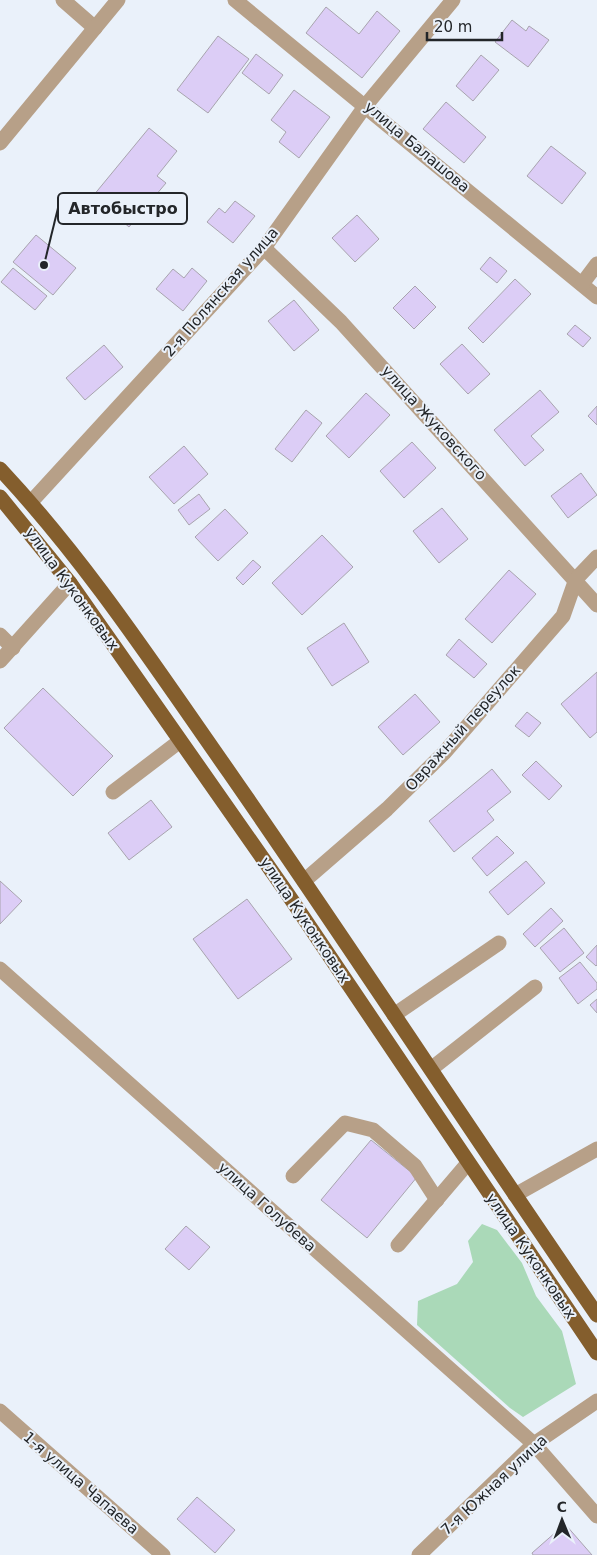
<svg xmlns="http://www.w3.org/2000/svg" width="597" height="1555" viewBox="0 0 597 1555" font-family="'DejaVu Sans',sans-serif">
	<rect width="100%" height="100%" fill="#eaf1fa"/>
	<polygon fill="#aad9b8" points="482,1224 497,1230 522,1263 536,1296 562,1331 576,1384 523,1417 510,1408 417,1325 418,1301 457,1284 473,1262 468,1241"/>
	<g fill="#dccdf6" stroke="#a8a4ae">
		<polygon points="326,7 359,34 377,11 400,31 362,78 306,33"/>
		<polygon points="512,20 526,31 529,26 549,40 528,67 495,42"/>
		<polygon points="218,36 249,59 208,113 177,90"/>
		<polygon points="256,54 283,75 269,94 242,73"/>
		<polygon points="481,55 499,70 473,101 456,86"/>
		<polygon points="294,90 330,117 299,158 279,142 286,132 271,120"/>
		<polygon points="446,102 486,137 464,163 423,129"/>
		<polygon points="149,128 177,151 157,176 166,183 129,227 93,196"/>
		<polygon points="551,146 586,173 562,204 527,176"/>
		<polygon points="235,201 255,216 233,243 207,222 219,208 225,213"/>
		<polygon points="357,215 379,239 355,262 332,238"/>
		<polygon points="36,235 76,268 53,295 13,262"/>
		<polygon points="490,257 507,271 497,283 480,269"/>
		<polygon points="13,268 47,296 35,310 1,282"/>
		<polygon points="192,268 207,281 183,311 156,289 173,269 184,278"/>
		<polygon points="515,279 531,294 483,343 468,328"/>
		<polygon points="415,286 436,307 414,329 393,308"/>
		<polygon points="294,300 319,330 294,351 268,321"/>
		<polygon points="575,325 591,338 583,347 567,334"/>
		<polygon points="462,344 490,374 468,394 440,364"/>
		<polygon points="104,345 123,367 85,400 66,378"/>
		<polygon points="540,390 559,412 531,436 544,450 525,466 494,430"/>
		<polygon points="366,393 390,415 349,458 326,436"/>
		<polygon points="597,406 597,425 588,416"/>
		<polygon points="306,410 322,423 292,462 275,449"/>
		<polygon points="412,442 436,468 404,498 380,471"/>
		<polygon points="184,446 208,474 174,504 149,477"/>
		<polygon points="581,473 597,495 568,518 551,496"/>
		<polygon points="199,494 210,509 189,525 178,510"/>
		<polygon points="442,508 468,539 439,563 413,531"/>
		<polygon points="225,509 248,533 218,561 195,537"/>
		<polygon points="322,535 353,567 302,615 272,583"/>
		<polygon points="253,560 261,567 243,585 236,578"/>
		<polygon points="509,570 536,594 492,643 465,619"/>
		<polygon points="344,623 369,662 332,686 307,648"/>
		<polygon points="459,639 487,664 474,678 446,655"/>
		<polygon points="597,672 597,732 590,738 561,704"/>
		<polygon points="43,688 113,756 73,796 4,728"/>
		<polygon points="415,694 440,722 403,755 378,727"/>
		<polygon points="527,712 541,723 529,737 515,726"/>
		<polygon points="536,761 562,786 549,800 522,775"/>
		<polygon points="492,769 511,792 487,811 494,820 454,852 429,821"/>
		<polygon points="151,800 172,827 129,860 108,833"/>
		<polygon points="497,836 514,853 487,876 472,858"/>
		<polygon points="526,861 545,883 508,915 489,892"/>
		<polygon points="0,881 22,901 0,924"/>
		<polygon points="247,899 292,959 238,999 193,939"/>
		<polygon points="551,908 563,921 535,947 523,934"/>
		<polygon points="564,928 584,953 560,972 540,948"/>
		<polygon points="597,945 597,965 596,966 586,957"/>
		<polygon points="580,962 597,983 597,989 578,1004 559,978"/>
		<polygon points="597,999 597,1013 590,1005"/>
		<polygon points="371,1140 417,1177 367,1238 321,1200"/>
		<polygon points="186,1226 210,1247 189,1270 165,1249"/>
		<polygon points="197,1497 235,1530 215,1553 177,1519"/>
		<polygon points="565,1524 592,1555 533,1555 532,1553"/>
	</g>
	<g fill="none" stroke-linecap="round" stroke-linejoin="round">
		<g stroke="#b7a088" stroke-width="15">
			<polyline points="63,0 95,28"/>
			<polyline points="235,0 597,297"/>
			<polyline points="0,143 118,0"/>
			<polyline points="264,248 341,322 597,605"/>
			<polyline points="582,284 597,264"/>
			<polyline points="31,502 264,248 366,105 453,0"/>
			<polyline points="0,635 13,648"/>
			<polyline points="0,661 70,583"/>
			<polyline points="113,792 180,741"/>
			<polyline points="304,881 387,809 444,753 563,616 576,579 597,557"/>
			<polyline points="0,969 534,1444 597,1516"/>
			<polyline points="394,1015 499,943"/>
			<polyline points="431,1069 535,987"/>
			<polyline points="293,1176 345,1123 373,1130 415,1166 437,1200"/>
			<polyline points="515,1195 597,1149"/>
			<polyline points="398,1245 468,1163"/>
			<polyline points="0,1411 163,1555"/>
			<polyline points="419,1555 534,1444 597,1401"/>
		</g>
		<g stroke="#845e2d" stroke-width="15">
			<path d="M0,469C87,562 156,668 229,772C354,952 473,1135 597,1315"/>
			<polyline points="0,497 70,583 287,893 597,1353"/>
		</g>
	</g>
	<g text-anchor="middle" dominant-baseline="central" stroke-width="4" stroke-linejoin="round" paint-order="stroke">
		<g font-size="15" fill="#232629" stroke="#eaf1fa">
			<text transform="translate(417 147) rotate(40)">улица Балашова</text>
			<text transform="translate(221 292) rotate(-49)">2-я Полянская улица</text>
			<text transform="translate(434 423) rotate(48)">улица Жуковского</text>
			<text transform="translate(72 589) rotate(54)">улица Куконковых</text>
			<text transform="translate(463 728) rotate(-48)">Овражный переулок</text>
			<text transform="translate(305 920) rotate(56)">улица Куконковых</text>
			<text transform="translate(267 1207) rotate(42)">улица Голубева</text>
			<text transform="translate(531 1256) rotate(56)">улица Куконковых</text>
			<text transform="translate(81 1483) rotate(41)">1-я улица Чапаева</text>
			<text transform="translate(494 1485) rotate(-43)">7-я Южная улица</text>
		</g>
	</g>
	<path fill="none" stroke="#232629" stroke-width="2" d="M44 265L58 208"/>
	<circle fill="#232629" stroke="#eaf1fa" stroke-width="2" cx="44" cy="265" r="5"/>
	<rect fill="#eaf1fa" stroke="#232629" stroke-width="2" x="58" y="193" width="129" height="31" rx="5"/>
	<g font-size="16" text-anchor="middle" font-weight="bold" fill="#232629">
		<text x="123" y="214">Автобыстро</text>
	</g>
	<g transform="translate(562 1520) rotate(359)" stroke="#eaf1fa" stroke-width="4" paint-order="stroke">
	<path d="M0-4L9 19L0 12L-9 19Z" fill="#232629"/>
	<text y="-8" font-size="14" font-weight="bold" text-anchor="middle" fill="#232629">С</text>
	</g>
	<path d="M427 32v8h75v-8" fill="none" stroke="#232629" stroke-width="2.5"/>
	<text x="434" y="32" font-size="15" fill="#232629" stroke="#eaf1fa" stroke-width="4" paint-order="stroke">20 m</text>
</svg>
